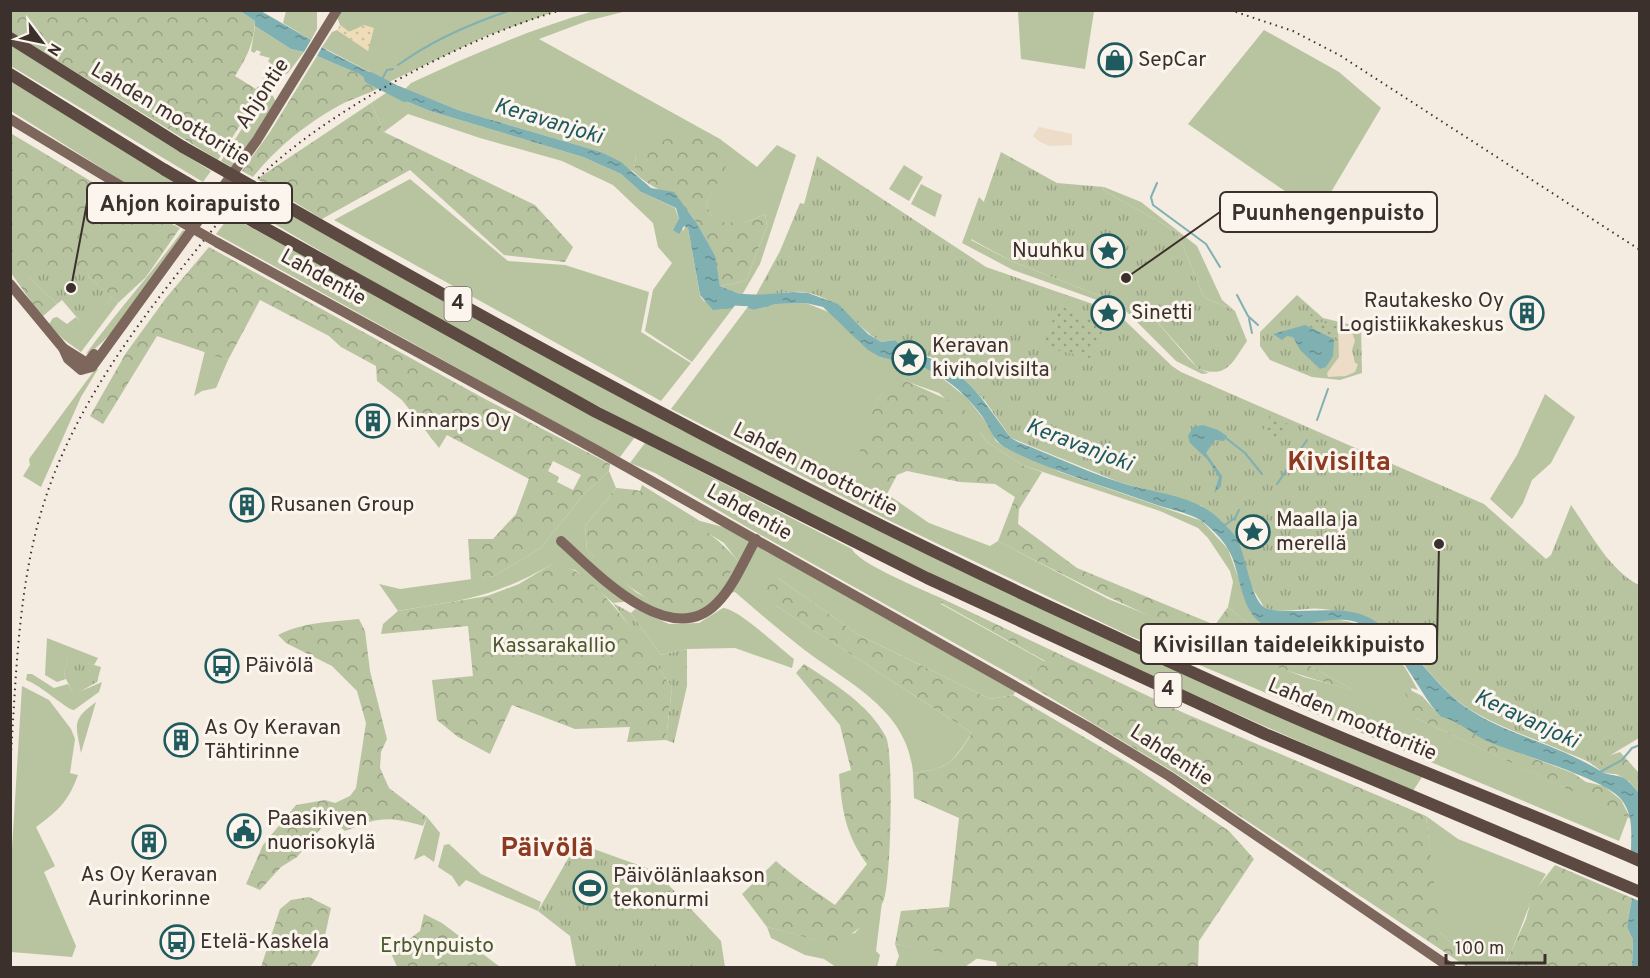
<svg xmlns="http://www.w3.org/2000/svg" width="1650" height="978" viewBox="0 0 1650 978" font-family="Overpass,sans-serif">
	<defs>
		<pattern id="forest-crowns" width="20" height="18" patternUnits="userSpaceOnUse" patternTransform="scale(1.5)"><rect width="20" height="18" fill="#b8c4a0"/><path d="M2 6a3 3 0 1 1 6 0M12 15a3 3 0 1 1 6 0" fill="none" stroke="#97a083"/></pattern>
		<pattern id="sand-dots" width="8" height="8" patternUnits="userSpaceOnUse" patternTransform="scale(1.5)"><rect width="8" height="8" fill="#efdcb8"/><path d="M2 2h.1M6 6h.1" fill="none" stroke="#cebd9e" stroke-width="1.8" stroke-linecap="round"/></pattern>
		<pattern id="park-tufts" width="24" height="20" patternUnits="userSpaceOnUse" patternTransform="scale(1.5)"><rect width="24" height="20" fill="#b8c4a0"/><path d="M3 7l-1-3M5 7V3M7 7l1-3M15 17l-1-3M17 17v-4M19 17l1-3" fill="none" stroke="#97a083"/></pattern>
		<pattern id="garden-dots" width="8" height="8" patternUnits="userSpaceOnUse" patternTransform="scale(1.5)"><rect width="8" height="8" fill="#b8c4a0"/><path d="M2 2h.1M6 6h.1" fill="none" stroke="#97a083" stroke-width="1.8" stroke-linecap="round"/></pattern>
		<pattern id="water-ripples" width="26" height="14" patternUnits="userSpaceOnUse" patternTransform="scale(1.5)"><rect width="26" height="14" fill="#7fb0b2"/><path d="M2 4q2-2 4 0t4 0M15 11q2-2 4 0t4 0" fill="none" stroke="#699091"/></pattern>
	</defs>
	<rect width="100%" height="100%" fill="#f4ebe1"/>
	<g fill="#b8c4a0" fill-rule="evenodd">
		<polygon points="286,11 317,11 317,29 311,40 283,23"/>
		<polygon points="340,11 556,11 486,36 389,82 322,47 332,32 337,30 369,51 354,30 349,32 340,25 337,17"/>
		<path d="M594,11H627L587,21L539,39L720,139L757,167L777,145L796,155L760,264L742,295L720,286L746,281L767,226L765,214L745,223H715L706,205L725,166L636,155L634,172L601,152L458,110L405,89L411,83C471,55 530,29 594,11Z"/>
		<polygon points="1018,11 1094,11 1085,69 1021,59"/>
		<polygon points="255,26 291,49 304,52 288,73 267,84 261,82 272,65 268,61 270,58 259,55 261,52 257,50 254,53 251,51"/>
		<polygon points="1264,30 1339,72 1381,108 1318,214 1188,124"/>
		<polygon points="10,44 211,171 203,182 11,66"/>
		<path d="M10,81L196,194L185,220C126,184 69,147 11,111Z"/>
		<polygon points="265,93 273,96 276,102 233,168 221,161"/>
		<polygon points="386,93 430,111 583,157 621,174 641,192 675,208 683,231 686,225 688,228 700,296 704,301 733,308 692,362 645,331 653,290 672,263 658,247 653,223 613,185 562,161 480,138 408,114 384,132 371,103"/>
		<polygon points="904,165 923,177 909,201 889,189"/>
		<polygon points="410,179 508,261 565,265 649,292 641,332 691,363 661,401 334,220"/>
		<polygon points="921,184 942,195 935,217 911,204"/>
		<polygon points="1104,187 1141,202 1197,246 1222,300 1235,311 1204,297 1177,232 1103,190"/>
		<polygon points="979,197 985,203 971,240 1011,261 1152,316 1188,358 1199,369 1209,373 1202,374 1176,361 1125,310 1013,270 962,243"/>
		<path d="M262,199L484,324L679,429L1422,777L1413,791C1017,620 624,436 255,212Z"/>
		<polygon points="230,216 635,437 620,457 594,444 216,234"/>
		<path d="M183,230L188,233C171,254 107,349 86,354C117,311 152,273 183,230Z"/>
		<polygon points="112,297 118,303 81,352 63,339 49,324 53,318 57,317 67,324 76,317 85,326"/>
		<path d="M806,303L831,313L880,357L932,370L967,398L990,427L996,441L1004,447L1060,472L1202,521L1228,549L1251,613L1272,627C1289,627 1306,621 1323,620C1374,616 1396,649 1418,690L1411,688L1416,718L1628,817L1619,841L1128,635L888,520L671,409L747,308L754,310L776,304ZM897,378L939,393L981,433L987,442L1022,465L1160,511L1198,528L1208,538L1230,571L1233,582L1228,607L1265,638L1298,633L1318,627L1305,649L1307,664L1353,690L1304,677L1108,599L998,541L990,546L929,523L887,494L876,401Z"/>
		<polygon points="205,351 228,360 216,388 202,391 194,396"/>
		<polygon points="96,368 98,369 81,397 41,487 23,476 30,465 29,459"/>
		<polygon points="1545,394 1575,417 1551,463 1532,480 1523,503 1512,519 1490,499 1517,455"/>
		<path d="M645,443L852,549C859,564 924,590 943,599L941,604L1069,675L1437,915L1426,816L1458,839L1546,874C1528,901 1521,933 1506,962L1511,967H1476L1440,932L1034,674L1026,683L752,530L655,473L630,463Z"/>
		<path d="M609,471L616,488L585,526L587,551L637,593L660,604L737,560L724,543L640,491L642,485L700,521L727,528L1016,691L1013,695L990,699L859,635L778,578L775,605L972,733C951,763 951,768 913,773C908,709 846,682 802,648C779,630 757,611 735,592L725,594L716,604L680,618L632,601L613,603L575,570L552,564C496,597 460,601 398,611L379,584L400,589L494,576L541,548L585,493Z"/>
		<path d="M723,608C739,609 778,647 794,659L792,668L735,648L687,649L661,655L631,613L635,609L669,624L699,623Z"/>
		<polygon points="47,638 98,658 94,665 68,658 64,675 66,679 57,682 45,675"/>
		<path d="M27,674H32L54,688L68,684L74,694L102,682L99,692L74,710C67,710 41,685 26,680Z"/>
		<path d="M22,686L49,700L71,729L75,739L70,773L78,775C68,802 59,810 36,827L55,866L44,872L76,946L72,957L11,952V865Z"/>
		<path d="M96,702L81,753C76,724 71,720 96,702Z"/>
		<polygon points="427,817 440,833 434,862 424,855 414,860"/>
		<polygon points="449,844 481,874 541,902 538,911 466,880 459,887 452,876 438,867 444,845"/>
		<polygon points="882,902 876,951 880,955 877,967 836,967 824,959 805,955 771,938 767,927 821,941 855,933"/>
		<polygon points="895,944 979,957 965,967 895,967 899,956"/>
	</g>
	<g fill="url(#forest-crowns)" fill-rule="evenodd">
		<path d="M10,11H240L255,21C254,43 247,57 235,76L256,89L258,86L263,89L218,160L11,32Z"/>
		<path d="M317,56L359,74L379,88C366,95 353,98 340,105C307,123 276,148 253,177L242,171L270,132Z"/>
		<polygon points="371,103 384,132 535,205 573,247 565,262 504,255 410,170 322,219 257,179"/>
		<path d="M680,132L720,139L726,166L706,205L715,222L745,223L765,214L767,226L746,281L720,286C715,258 704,228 684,207C669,191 649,188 634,172L636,155Z"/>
		<polygon points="12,134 109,192 180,228 146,277 118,303 88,276 29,277 57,304 42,317 11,273"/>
		<path d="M209,247L485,399L610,464L609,471L585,493L541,548L494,576L471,580L468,539H493L516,514L529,479L447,435L439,448L402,400L377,381L376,366L341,347L329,336L260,300L228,360L157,336L103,424L90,416L126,353L166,298ZM553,461L581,475L573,490L557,482L559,477L548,471Z"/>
		<path d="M897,377L962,406L987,442L1022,465L1042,472L1019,509L1018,524L1077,568L1215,625L1228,607L1265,638L1298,633L1319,626L1305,649L1307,664L1355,691C1231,658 1112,601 998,541L1015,497L995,484L960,482L907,471L897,475L887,494L856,463L876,401Z"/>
		<path d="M616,488C624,489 633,489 640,491C668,501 719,537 737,560C728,575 718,600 700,607C663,623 613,573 587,551L585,526Z"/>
		<path d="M552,564C595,563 649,655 672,687L666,740L627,742L630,727L575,729L512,705L490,754L458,737L437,720L432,680L473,676L468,626L381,634L383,624L398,611L487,596L519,584Z"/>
		<path d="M778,578L859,635L990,699L1013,695L1133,766L1229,831L1254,859L1199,941L1198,967H997L996,962L895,944L901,911L949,907L959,818L914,798L913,773C949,768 952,764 972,733L775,605L763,582Z"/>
		<polygon points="943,599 1184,713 1426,816 1440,932 1476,967 1467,967 1172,771 1026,683 1045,661 941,603"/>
		<path d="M359,619L365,631L370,671L387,739L381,752L380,768L389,788L427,817L423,826C388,816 379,817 345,831L332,820L322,827L297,857L281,867L260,890L246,884L263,845L296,805L325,800L335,803L350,796L356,788L366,723L357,691L332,666L286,643L278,635C303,622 331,622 359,619Z"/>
		<path d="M804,664C833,683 869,704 886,737C894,753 891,887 883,902C873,920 852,934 835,945L767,927L742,894L776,861C795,878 815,891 835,905L867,864C845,834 842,810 839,774L851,770L840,725L796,673Z"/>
		<polygon points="1402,686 1422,696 1441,717 1452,719 1490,742 1573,773 1586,782 1604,786 1621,800 1631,819 1416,718"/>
		<polygon points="1620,752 1639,773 1639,793 1629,781 1616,774 1604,773 1589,762"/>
		<polygon points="1555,865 1632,898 1627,927 1633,940 1632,967 1511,968 1506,963 1526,919 1533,893"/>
		<path d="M309,897L331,908C326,929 324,950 310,967H261L280,909L291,900Z"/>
		<polygon points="424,914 442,923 500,967 397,967 391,953 420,931"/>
	</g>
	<polygon fill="url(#sand-dots)" points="340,25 349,32 364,25 374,28 368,51 337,30"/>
	<g fill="url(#park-tufts)">
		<path d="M1001,152L1057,183L1104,187L1103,190L1177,232L1204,297L1235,311L1247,341C1233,361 1228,379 1199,369L1152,316L1011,261L971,239Z"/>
		<path d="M817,156L986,267L1116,312L1172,366L1181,372L1484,504L1546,559L1551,555L1571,505C1591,533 1608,569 1639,585V738L1594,765C1585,759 1575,756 1565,752C1531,737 1497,727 1466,707C1435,687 1402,631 1372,620C1357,615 1338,611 1323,609C1304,606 1281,616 1264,607L1202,506L1119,482L1011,438L985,401L963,378L946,364L931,357L911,353L895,340L881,342C855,326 841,299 808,293C791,289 773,296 756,295L780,251L800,203L804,204Z"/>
		<polygon points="41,263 88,276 112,297 85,327 62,300 57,304 29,277"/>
		<polygon points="1297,295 1323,318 1361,327 1362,373 1340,380 1312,377 1270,360 1260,346 1260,332"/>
		<polygon points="613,603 631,613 661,655 687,649 687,686 674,743 666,740 672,687"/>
		<polygon points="68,657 101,667 97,682 74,695 64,675"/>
		<polygon points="580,844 663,874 663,879 721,941 725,967 576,967 570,936 538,911 573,850"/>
	</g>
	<g fill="url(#garden-dots)">
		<polygon points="1058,305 1105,326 1090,358 1043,347"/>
		<polygon points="1312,313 1321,322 1338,327 1339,339 1305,325"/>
		<polygon points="1270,415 1288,424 1279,441 1262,433"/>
	</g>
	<g fill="#ecdcc8">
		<polygon points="1039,127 1072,134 1072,145 1050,146 1040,142 1033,136"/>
		<polygon points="1338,329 1352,332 1355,341 1352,350 1355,363 1358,364 1355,372 1346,376 1328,377 1327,373 1339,357"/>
	</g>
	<g fill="url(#water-ripples)">
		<polygon points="240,11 261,11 311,40 304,52 291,49 255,26 255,21"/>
		<polygon points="322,47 328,51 389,82 379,88 359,74 317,56"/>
		<polygon points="399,86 458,110 601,152 621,162 651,188 674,192 698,225 715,256 720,286 742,295 733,308 713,310 700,295 688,228 684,226 679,234 673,230 679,219 676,208 641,192 621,174 583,157 430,111 386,93"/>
		<polygon points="793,292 808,293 838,304 868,334 881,342 895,340 906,349 899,362 880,357 868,350 823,307 806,303 776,304 754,310 747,308 756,295"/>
		<polygon points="1305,325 1334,339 1333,356 1326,367 1320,369 1300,350 1293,337 1287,336 1282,340 1273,334"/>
		<path d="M911,353C964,363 981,399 1011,438L1018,442C1052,455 1085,471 1119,482C1150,493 1192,494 1217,517C1223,523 1231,530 1236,537C1246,553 1250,598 1264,607C1280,617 1335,604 1363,615C1405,632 1428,680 1464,706C1505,735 1558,744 1602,772C1609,776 1619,774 1627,780C1632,784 1635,789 1639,793V856L1631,853C1631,833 1634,815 1621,799C1603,778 1518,754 1489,742C1472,735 1459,720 1441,717C1415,688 1402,647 1367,627C1333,606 1285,639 1261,623C1239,608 1241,570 1228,549C1223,540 1212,529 1203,522C1191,513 1171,510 1157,505C1105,486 1052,472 1004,447C992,439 990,427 982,416C963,390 937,369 906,362Z"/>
		<polygon points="1203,425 1218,430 1227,436 1224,441 1215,440 1206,453 1222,476 1221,486 1214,493 1219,477 1207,459 1190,443 1188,436 1193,427"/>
		<polygon points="1632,898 1639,901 1639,967 1632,967 1633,940 1627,927"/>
	</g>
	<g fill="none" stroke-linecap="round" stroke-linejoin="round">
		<g stroke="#7fb0b2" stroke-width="2">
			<path d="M398,65C431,41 472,23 511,10"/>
			<polyline points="381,81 387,70 393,69"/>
			<polyline points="1157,183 1151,197 1153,205 1206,244 1220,267"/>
			<polyline points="1237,295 1248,316 1258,325"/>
			<polyline points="1249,319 1252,333"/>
			<polyline points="1317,420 1328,389"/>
			<polyline points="1226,438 1245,453 1262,474"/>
			<polyline points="1277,484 1307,440"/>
			<polyline points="1222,527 1235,518 1239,510"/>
			<polyline points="1598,773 1622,760 1632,748 1640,745"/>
		</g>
		<g stroke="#7fb0b2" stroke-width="12">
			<polyline points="370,78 405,96"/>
			<polyline points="723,299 766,301"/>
		</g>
		<g stroke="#7d675c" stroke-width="10">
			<polyline points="10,119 176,219"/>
			<polyline points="218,243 600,452 1088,727 1169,776 1451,968"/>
			<polyline points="10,284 63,348 68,359 81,370 92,367 257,140 337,10"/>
			<polyline points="63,348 87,363 94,354"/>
			<path d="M561,541C595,572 670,652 717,603C734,586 744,560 756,539"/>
		</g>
		<g stroke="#5c4a42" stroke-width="12">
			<polyline points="10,38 183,147"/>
			<polyline points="10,74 165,170"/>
			<path d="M271,197C532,347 797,490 1070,616C1142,649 1214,683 1286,714C1403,765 1523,810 1640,861"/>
			<polyline points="256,223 596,412 927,578 1265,734 1640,892"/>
		</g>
		<g stroke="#3b302b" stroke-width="2" stroke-dasharray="1.5 4.5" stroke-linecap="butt">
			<polyline points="1230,10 1293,31 1341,56 1640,250"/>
			<path d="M10,768C16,684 17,597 40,516C67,420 127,337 189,259C214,228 239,195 269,168C338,105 471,35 562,10"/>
		</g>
		<polyline stroke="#7d675c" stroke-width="10" points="176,219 218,243"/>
		<g stroke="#5c4a42" stroke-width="12">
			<polyline points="183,147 271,197"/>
			<polyline points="165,170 256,223"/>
		</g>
	</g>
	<defs>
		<g id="shop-ring" transform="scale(1.725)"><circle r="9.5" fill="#fbf5ee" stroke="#1f5a5e" stroke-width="1.5"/><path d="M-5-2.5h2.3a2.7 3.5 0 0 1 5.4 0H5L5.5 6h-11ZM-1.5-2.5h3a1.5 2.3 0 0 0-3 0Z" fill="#1f5a5e"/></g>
		<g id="sight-ring" transform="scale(1.725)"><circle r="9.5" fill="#fbf5ee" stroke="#1f5a5e" stroke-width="1.5"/><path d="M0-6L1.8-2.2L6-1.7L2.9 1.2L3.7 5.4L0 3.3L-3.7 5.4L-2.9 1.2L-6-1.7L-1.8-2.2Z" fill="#1f5a5e"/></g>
		<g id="building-ring" transform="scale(1.725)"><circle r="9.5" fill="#fbf5ee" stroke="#1f5a5e" stroke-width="1.5"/><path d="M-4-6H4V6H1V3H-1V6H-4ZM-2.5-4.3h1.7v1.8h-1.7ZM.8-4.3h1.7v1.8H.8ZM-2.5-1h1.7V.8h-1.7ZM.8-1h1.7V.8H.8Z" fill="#1f5a5e"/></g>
		<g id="bus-ring" transform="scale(1.725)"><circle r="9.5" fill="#fbf5ee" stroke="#1f5a5e" stroke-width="1.5"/><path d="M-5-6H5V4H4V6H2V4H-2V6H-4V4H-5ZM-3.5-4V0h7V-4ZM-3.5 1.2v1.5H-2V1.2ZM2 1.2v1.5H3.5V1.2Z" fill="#1f5a5e"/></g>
		<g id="civic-ring" transform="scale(1.725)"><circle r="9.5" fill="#fbf5ee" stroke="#1f5a5e" stroke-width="1.5"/><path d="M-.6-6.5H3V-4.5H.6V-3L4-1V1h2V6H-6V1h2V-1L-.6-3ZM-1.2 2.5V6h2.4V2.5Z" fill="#1f5a5e"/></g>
		<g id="stadium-ring" transform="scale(1.725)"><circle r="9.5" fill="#fbf5ee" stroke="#1f5a5e" stroke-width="1.5"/><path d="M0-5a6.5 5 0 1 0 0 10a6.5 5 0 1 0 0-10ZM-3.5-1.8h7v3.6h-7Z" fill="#1f5a5e"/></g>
	</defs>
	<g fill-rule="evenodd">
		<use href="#shop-ring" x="1115" y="60"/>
		<use href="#sight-ring" x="1108" y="251"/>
		<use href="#sight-ring" x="1108" y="313"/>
		<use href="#building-ring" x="1527" y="313"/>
		<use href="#sight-ring" x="909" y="358"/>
		<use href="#building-ring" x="373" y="421"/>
		<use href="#building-ring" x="247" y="505"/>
		<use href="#sight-ring" x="1253" y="532"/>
		<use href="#bus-ring" x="222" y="666"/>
		<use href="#building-ring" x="181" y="740"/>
		<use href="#civic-ring" x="244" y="831"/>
		<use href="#building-ring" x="149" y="842"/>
		<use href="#stadium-ring" x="590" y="888"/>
		<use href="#bus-ring" x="177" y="942"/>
	</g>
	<g text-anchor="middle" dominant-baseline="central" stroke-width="6" stroke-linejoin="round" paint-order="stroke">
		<g fill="#fbf5ee" stroke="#756b66" stroke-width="1.5">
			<rect x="444.5" y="287" width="27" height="34" rx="4.5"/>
			<rect x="1154.5" y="673" width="27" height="34" rx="4.5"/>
		</g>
		<g font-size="20" font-weight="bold" fill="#3b302b">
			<text x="458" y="304">4</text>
			<text x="1168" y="690">4</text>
		</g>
		<g font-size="21" fill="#3b302b" stroke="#fbf5ee" text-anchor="start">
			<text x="1138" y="60">SepCar</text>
			<text x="1085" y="251" text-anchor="end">Nuuhku</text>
			<text x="1504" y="301" text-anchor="end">Rautakesko Oy<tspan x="1504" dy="24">Logistiikkakeskus</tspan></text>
			<text x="1131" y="313">Sinetti</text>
			<text x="932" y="346">Keravan<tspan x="932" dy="24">kiviholvisilta</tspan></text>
			<text x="396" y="421">Kinnarps Oy</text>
			<text x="270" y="505">Rusanen Group</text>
			<text x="1276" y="520">Maalla ja<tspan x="1276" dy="24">merellä</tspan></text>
			<text x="245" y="666">Päivölä</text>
			<text x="204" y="728">As Oy Keravan<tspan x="204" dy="24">Tähtirinne</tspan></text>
			<text x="267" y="819">Paasikiven<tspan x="267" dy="24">nuorisokylä</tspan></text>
			<text x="149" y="875" text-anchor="middle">As Oy Keravan<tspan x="149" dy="24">Aurinkorinne</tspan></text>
			<text x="613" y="876">Päivölänlaakson<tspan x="613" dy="24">tekonurmi</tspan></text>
			<text x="200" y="942">Etelä-Kaskela</text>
		</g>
		<g font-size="21" fill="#3b302b" stroke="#fbf5ee">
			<text transform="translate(263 94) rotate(-57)">Ahjontie</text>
			<text transform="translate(170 115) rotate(31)">Lahden moottoritie</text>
			<text transform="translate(323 278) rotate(29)">Lahdentie</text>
			<text transform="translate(815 470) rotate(27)">Lahden moottoritie</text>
			<text transform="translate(749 513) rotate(29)">Lahdentie</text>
			<text transform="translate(1352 720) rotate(23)">Lahden moottoritie</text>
			<text transform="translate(1171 756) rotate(33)">Lahdentie</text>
		</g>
		<g font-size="21" fill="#4a5a2e" stroke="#fbf5ee">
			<text x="554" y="646">Kassarakallio</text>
			<text x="437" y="946">Erbynpuisto</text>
		</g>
		<g font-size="22" font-style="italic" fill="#1f5a5e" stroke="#fbf5ee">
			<text transform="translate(548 122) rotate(17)">Keravanjoki</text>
			<text transform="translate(1079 446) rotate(21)">Keravanjoki</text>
			<text transform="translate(1526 720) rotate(25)">Keravanjoki</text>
		</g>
		<g font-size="27" font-weight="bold" fill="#8c3b22" stroke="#fbf5ee">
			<text x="1339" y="463">Kivisilta</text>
			<text x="547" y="849">Päivölä</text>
		</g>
	</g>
	<path fill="none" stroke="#3b302b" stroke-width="2" d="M71 288L87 203M1126 278L1220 212M1439 544L1437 644"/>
	<g fill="#3b302b" stroke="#fbf5ee" stroke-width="2">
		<circle cx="71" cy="288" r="6"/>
		<circle cx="1126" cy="278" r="6"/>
		<circle cx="1439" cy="544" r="6"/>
	</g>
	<g fill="#fbf5ee" stroke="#3b302b" stroke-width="2">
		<rect x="87" y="183" width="205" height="40" rx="6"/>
		<rect x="1220" y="192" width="217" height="40" rx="6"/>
		<rect x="1141" y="624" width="296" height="40" rx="6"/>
	</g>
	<g font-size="22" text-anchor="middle" font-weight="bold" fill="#3b302b">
		<text x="190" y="211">Ahjon koirapuisto</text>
		<text x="1328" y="220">Puunhengenpuisto</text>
		<text x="1289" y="652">Kivisillan taideleikkipuisto</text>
	</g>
	<rect width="1650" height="978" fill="none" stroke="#3b302b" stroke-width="24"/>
	<g transform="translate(42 42) rotate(122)" stroke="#fbf5ee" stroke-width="4.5" paint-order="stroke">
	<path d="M0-4.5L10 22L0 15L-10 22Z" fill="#3b302b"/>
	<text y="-9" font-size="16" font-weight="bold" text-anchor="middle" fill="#3b302b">N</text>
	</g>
	<path d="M1446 954v9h99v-9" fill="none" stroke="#3b302b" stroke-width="3"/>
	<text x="1455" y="954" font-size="18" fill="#3b302b" stroke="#fbf5ee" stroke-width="4.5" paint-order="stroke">100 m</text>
</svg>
